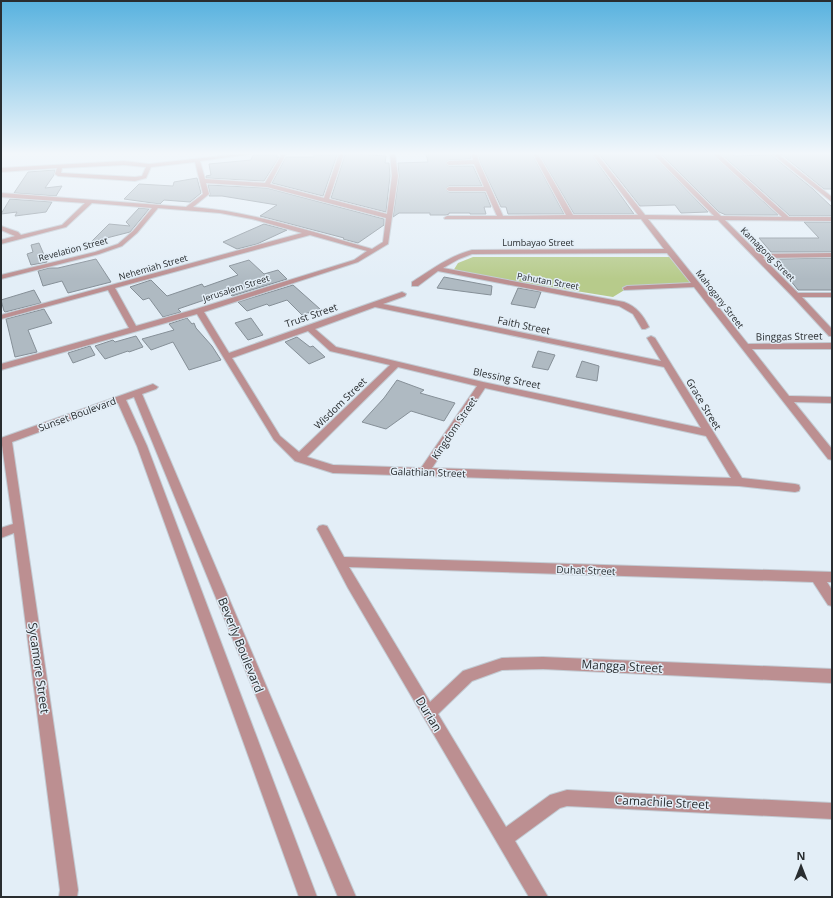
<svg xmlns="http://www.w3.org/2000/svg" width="833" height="898" viewBox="0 0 833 898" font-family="'Open Sans',sans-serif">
	<rect width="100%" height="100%" fill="#e3eef7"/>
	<polygon fill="#b7cb8b" points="473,257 671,257 694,287 626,289 613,297 453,271 458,263"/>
	<g fill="#afbac2" stroke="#869098">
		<polygon points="352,154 386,156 385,163 389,163 390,176 386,212 331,198 345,155"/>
		<polygon points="426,154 470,154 471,159 449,160 445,163 449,166 473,166 482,186 449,186 445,189 449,192 485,192 491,207 484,207 486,214 470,214 470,213 449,213 449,214 446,215 430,215 430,213 399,213 393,217 399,176 398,163 428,162"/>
		<polygon points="478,154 532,154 564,214 508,214 506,207 501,207 480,162"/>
		<polygon points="539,154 591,154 634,214 574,214"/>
		<polygon points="599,154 652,154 708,212 681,213 675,205 640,206"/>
		<polygon points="661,154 712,154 778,215 726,215 719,212"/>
		<polygon points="721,154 732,154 734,156 771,155 813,189 832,207 832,216 790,216"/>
		<polygon points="781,154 832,154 832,189 824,189"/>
		<polygon points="253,155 277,155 276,157 279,157 264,181 206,178 206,176 211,175 209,164 251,160"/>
		<polygon points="314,155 337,155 323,196 272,183 286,157 314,157"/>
		<polygon points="55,170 54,175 45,188 62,186 56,196 14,193 28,172"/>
		<polygon points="197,178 201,193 190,202 164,200 160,204 124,199 139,184 173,186 174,182"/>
		<polygon points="208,185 267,188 384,219 384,225 358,243 343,239 344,238 260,216 277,205 222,196 209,196 210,194"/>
		<polygon points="10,199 52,202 46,212 15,216 17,212 1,214"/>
		<polygon points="139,208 149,209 130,232 91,242 109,224 130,226 126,222"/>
		<polygon points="804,222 832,222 832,252 771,252 759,238 819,238"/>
		<polygon points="264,224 287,230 257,244 237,249 223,242"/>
		<polygon points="39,243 47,262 31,265 27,254 33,252 31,245"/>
		<polygon points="832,258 832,290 798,290 783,271 787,271 777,259"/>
		<polygon points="96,259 111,282 68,293 62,281 43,286 38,271 49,268 58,268"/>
		<polygon points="249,260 264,274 278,270 287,279 232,296 228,292 178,309 181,312 163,317 149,298 143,300 130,287 151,280 167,296 202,284 204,287 238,275 229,266"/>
		<polygon points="444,277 492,286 491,295 437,288"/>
		<polygon points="293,285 320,309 302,315 287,300 269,306 267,304 247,311 238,302"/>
		<polygon points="518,288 541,292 535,308 511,304"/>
		<polygon points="34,290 41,303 5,312 4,311 1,300"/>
		<polygon points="44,309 52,323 28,330 37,352 15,357 6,319"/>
		<polygon points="187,318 192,324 194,323 196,328 212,346 221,360 189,370 173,342 151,350 142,339 174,330 169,324"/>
		<polygon points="251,318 263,335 248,340 235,323"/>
		<polygon points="136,336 143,347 129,352 128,351 105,359 95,346 113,340 115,342"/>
		<polygon points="297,337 310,347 313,346 325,357 309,364 285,342"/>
		<polygon points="90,346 95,355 73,363 68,353"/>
		<polygon points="538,351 555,355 548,370 532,367"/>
		<polygon points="582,361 599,366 597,381 576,377"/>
		<polygon points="397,380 424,390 420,393 455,403 444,421 411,411 386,429 362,422 384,398"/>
	</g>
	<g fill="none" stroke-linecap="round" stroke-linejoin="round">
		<g stroke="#c2cbd3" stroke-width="2">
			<g id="minor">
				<path d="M238,154H250L200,161L205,179L265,183L282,154H286L270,184L324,198L339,154H344L329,199L387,214L392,176L390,154H395L398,176L388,244L358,262L204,312L229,353L402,292L406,294L405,296L383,304L661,361L647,338L651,336L655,338L742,478L795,484L799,485L800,488L799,491L795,492L739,486L333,473L295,461L274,440L197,314L1,370V364L129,328L108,290L1,319V315L302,233L252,219L220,213L158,208L137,233L122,246L99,254L1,279V275L95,252L118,244L133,231L152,208L92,203L66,227L1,244V240L15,236L1,230V226L18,232L21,235L62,225L85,203L1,197V193L186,207L203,194L195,162L151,167L146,178L135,181L58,176L55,174L57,168L1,172V168L124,161L149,164ZM124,165L146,167L142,176L135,177L61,173L62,168ZM206,183L267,187L386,218L383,242L372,249C313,232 254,212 193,207L209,194ZM310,235L367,251L354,260L196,309L136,326L115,288ZM375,307L664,367L701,428L483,382L336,347L315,329ZM308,331L330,351L390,365L299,452L280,436L232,358ZM398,367L477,386L421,468L333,465L307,457ZM485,388L706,436L731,478L432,468Z"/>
				<path d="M471,154H477L479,162L503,216L566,215L533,154H538L573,215H638L592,154H597L645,215L714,216L653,154H659L721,216L782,217L713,154H719L789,217H832V221L725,220L759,254L832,253V257L763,258L798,293H832V297H802L832,329V336H829L793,297L718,220L648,219L748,344L832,343V349H752L789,396L832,397V403L794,402L832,449V460L828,459L694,287L624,290L623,288L627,286L691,283L667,253L472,254L459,259L443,268L624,302C637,307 643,315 649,327L645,329H642L633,314L619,306L438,271L418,286H412V282C431,270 449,256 472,250L664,249L641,219H445L444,218L447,216H497L486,191H449L446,189L449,187H484L474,164L449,165L446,163L449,161L473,160Z"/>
				<polygon points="772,154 778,154 832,197 832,202"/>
				<polygon points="153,384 158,387 156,389 142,394 356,897 338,897 134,397 126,400 147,446 317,897 299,897 137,446 118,403 12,442 78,890 77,897 59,897 60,890 14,533 1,538 1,528 13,524 1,438"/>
				<polygon points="323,525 327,526 344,557 832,572 832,582 827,582 832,590 832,606 828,605 813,582 349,567 430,702 463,671 502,658 543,657 832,669 832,683 543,669 502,670 472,681 438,714 506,827 550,795 567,790 832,803 832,819 567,806 560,808 515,841 548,897 529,897 348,588 317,529 319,526"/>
			</g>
		</g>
		<use href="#minor" fill="#bc8f91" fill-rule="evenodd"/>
	</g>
	<linearGradient id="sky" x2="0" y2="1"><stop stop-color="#58b2df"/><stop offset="0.55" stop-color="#f2f7fb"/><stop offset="1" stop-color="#f2f7fb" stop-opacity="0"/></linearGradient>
	<rect width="833" height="279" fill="url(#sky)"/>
	<g text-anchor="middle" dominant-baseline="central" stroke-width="3" stroke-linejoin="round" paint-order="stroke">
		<g font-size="9" fill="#292d30" stroke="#e3eef7">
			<text x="538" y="242">Lumbayao Street</text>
			<text transform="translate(73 249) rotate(-15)">Revelation Street</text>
			<text transform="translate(768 254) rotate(45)">Kamagong Street</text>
			<text transform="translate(153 267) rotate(-16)">Nehemiah Street</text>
			<text transform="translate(548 281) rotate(10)">Pahutan Street</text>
			<text transform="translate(236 288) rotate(-18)">Jerusalem Street</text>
			<text transform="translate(720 299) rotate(52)">Mahogany Street</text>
		</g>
		<g font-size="10" fill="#292d30" stroke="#e3eef7">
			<text transform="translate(311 315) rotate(-19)">Trust Street</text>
			<text transform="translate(524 325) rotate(12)">Faith Street</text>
			<text transform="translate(789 336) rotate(-1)">Binggas Street</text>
			<text transform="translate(507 378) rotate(12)">Blessing Street</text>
			<text transform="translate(340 403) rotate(-44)">Wisdom Street</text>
			<text transform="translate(704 404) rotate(59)">Grace Street</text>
			<text transform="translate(77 414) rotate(-20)">Sunset Boulevard</text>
			<text transform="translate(454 428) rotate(-56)">Kingdom Street</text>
			<text transform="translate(428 472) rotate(2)">Galathian Street</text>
			<text transform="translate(586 570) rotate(2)">Duhat Street</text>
		</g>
		<g font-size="12" fill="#292d30" stroke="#e3eef7">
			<text transform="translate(241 645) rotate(68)">Beverly Boulevard</text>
			<text transform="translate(622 666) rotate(3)">Mangga Street</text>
			<text transform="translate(39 668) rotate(82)">Sycamore Street</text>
			<text transform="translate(429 714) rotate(59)">Durian</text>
			<text transform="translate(662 802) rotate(3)">Camachile Street</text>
		</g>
	</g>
	<rect width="833" height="898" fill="none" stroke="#292d30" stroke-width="4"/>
	<g transform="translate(801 866)" stroke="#e3eef7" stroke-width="3" paint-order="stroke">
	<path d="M0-3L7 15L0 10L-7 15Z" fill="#292d30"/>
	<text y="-6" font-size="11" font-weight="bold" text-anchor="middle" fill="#292d30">N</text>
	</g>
</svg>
